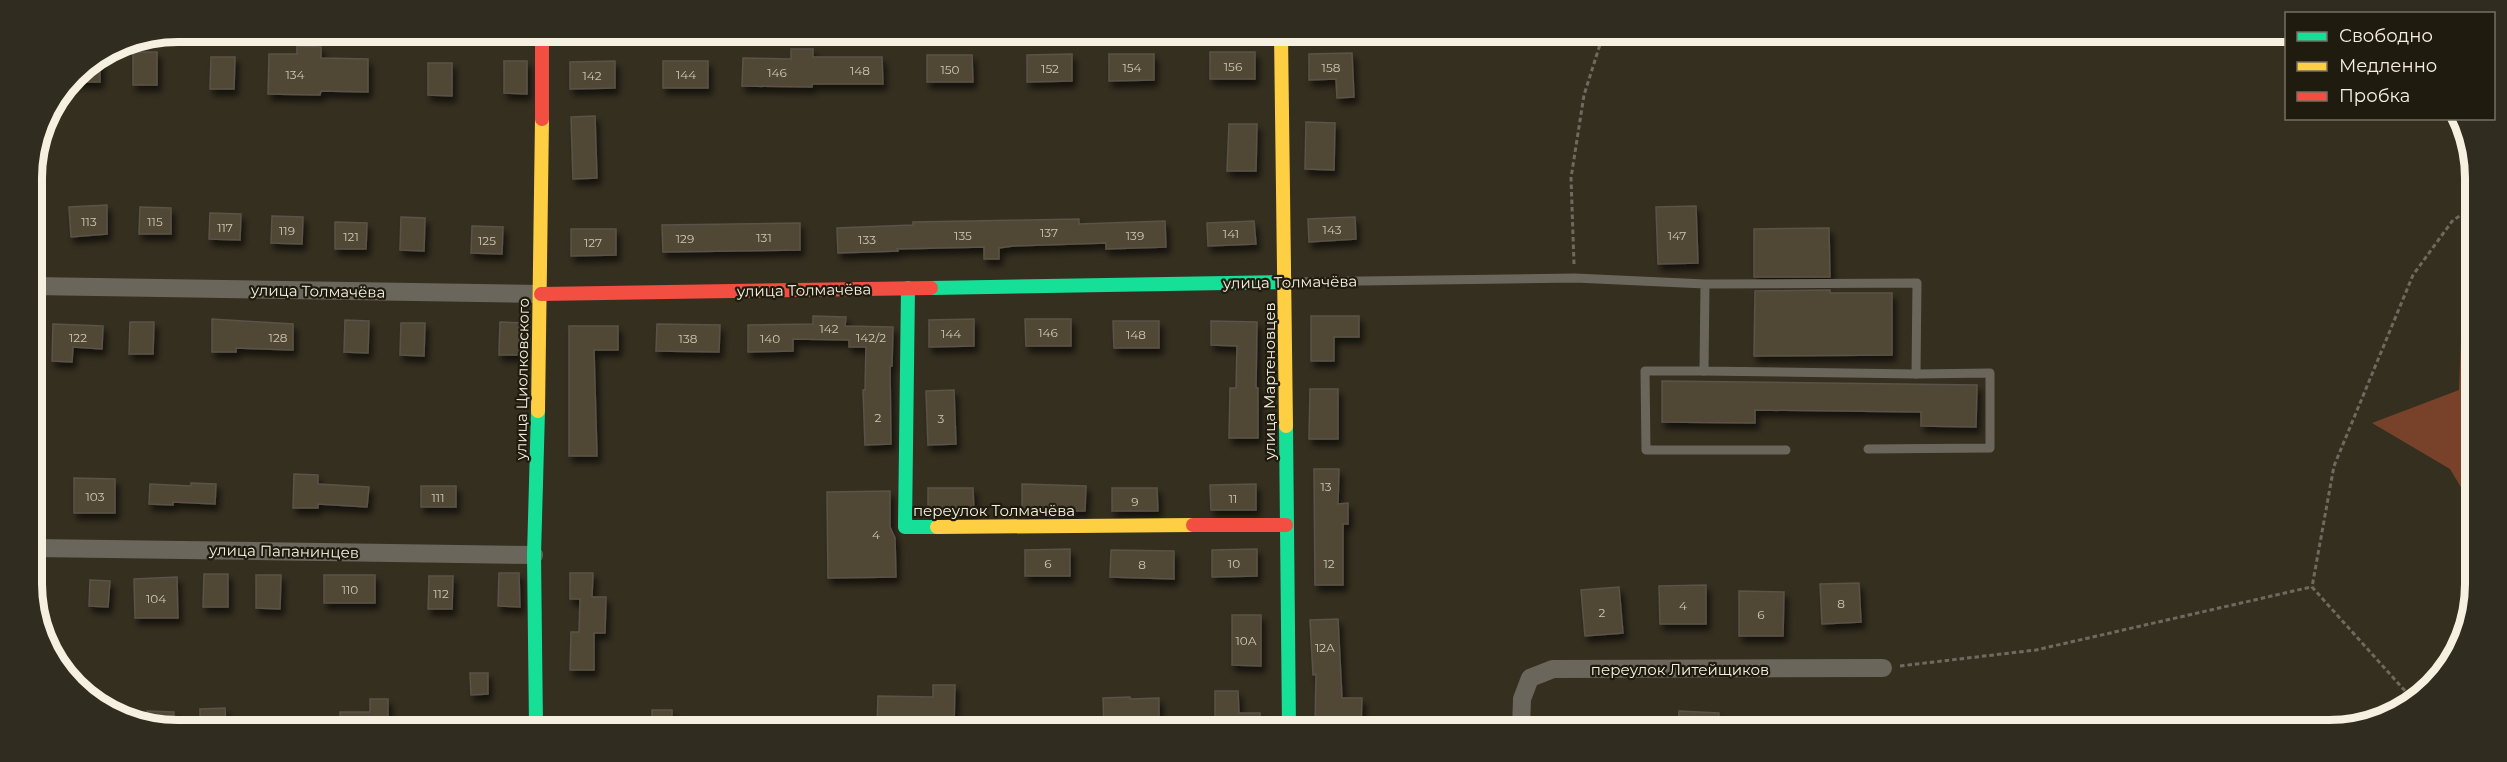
<svg xmlns="http://www.w3.org/2000/svg" width="2507" height="762" viewBox="0 0 2507 762" font-family="Montserrat,sans-serif">
	<defs>
		<filter id="shadow"><feDropShadow dx="3.5" dy="6" stdDeviation="3" flood-color="#0009"/></filter>
	</defs>
	<rect width="100%" height="100%" fill="#352f20"/>
	<polygon fill="#78412a" points="2472,284 2471,504 2450,469 2372,423 2459,390 2463,290"/>
	<g fill="#514736" stroke="#5a5348" stroke-width="1.5" filter="url(#shadow)">
		<polygon points="297,46 321,47 321,58 368,59 368,92 321,91 320,95 268,94 269,54 297,54"/>
		<polygon points="791,49 813,49 813,57 882,57 883,84 812,84 812,87 742,86 743,58 791,59"/>
		<rect x="133" y="52" width="24" height="33"/>
		<rect x="1210" y="52" width="45" height="27"/>
		<polygon points="1352,53 1354,97 1337,98 1336,79 1309,80 1309,54"/>
		<polygon points="1072,54 1072,81 1027,82 1027,55"/>
		<polygon points="1109,54 1154,54 1154,80 1109,81"/>
		<polygon points="927,55 972,55 973,82 927,82"/>
		<polygon points="100,57 100,82 69,82 75,74"/>
		<polygon points="211,57 235,57 234,89 210,89"/>
		<polygon points="504,61 527,61 527,94 504,93"/>
		<polygon points="615,61 615,88 570,89 570,62"/>
		<rect x="663" y="61" width="45" height="27"/>
		<polygon points="428,63 452,63 452,96 428,95"/>
		<polygon points="595,116 597,178 573,179 571,117"/>
		<polygon points="1306,122 1335,123 1334,170 1305,169"/>
		<polygon points="1229,124 1257,124 1256,171 1227,171"/>
		<polygon points="107,205 107,234 71,237 69,207"/>
		<polygon points="1696,206 1698,263 1658,264 1656,207"/>
		<polygon points="140,207 171,208 171,234 139,234"/>
		<polygon points="210,213 241,214 240,240 209,239"/>
		<polygon points="272,216 303,217 302,244 271,243"/>
		<polygon points="401,217 425,218 424,251 400,250"/>
		<polygon points="1355,217 1356,239 1309,242 1308,219"/>
		<polygon points="1079,219 1079,224 1165,221 1166,247 1106,249 1106,243 1013,246 999,248 999,259 984,259 984,247 897,249 898,251 838,253 837,228 913,225 913,222"/>
		<polygon points="1254,221 1256,244 1208,246 1207,223"/>
		<polygon points="335,222 367,223 366,249 335,249"/>
		<polygon points="800,223 800,250 663,252 662,225"/>
		<polygon points="472,226 503,227 502,254 471,253"/>
		<polygon points="1829,228 1830,277 1754,277 1754,229"/>
		<polygon points="571,229 616,229 616,255 571,256"/>
		<polygon points="1830,290 1830,293 1892,293 1892,355 1754,356 1755,291"/>
		<polygon points="813,316 846,317 845,326 893,327 892,366 890,366 891,444 865,445 863,390 865,390 866,347 849,347 849,340 793,339 793,351 748,352 748,325 813,324"/>
		<polygon points="1311,316 1359,316 1359,337 1334,337 1334,361 1311,361"/>
		<polygon points="212,319 293,324 293,350 236,348 236,352 212,352"/>
		<polygon points="974,319 974,346 929,347 929,320"/>
		<polygon points="1025,319 1071,319 1071,346 1026,346"/>
		<polygon points="345,320 369,321 368,353 344,352"/>
		<polygon points="1113,321 1159,321 1159,348 1114,348"/>
		<polygon points="1211,321 1257,322 1256,388 1258,388 1258,438 1229,438 1230,388 1236,388 1237,346 1211,345"/>
		<polygon points="130,322 154,322 153,354 129,354"/>
		<polygon points="500,322 524,323 523,355 499,355"/>
		<polygon points="401,323 425,323 424,356 400,355"/>
		<polygon points="53,324 103,326 102,349 73,347 72,362 52,361"/>
		<polygon points="657,324 720,325 719,352 656,351"/>
		<polygon points="569,326 618,326 618,350 594,350 597,456 569,456"/>
		<polygon points="1662,381 1977,385 1976,427 1921,426 1921,412 1755,410 1755,423 1662,422"/>
		<polygon points="1310,389 1338,389 1338,439 1309,439"/>
		<polygon points="954,390 956,444 928,445 926,391"/>
		<polygon points="1314,469 1339,469 1338,504 1348,503 1348,524 1343,524 1343,585 1315,585"/>
		<polygon points="294,474 318,475 318,484 369,487 367,507 318,504 318,508 293,508"/>
		<polygon points="74,478 115,479 115,513 74,513"/>
		<polygon points="191,483 216,484 215,504 173,502 173,505 149,504 150,484 191,486"/>
		<polygon points="1022,484 1086,486 1085,511 1022,511"/>
		<polygon points="1256,484 1256,510 1211,510 1210,485"/>
		<rect x="421" y="486" width="35" height="21"/>
		<polygon points="928,488 973,488 974,512 928,512"/>
		<polygon points="1112,488 1157,488 1158,511 1112,511"/>
		<polygon points="890,491 890,527 895,538 896,577 828,578 827,492"/>
		<polygon points="1070,549 1070,576 1025,576 1025,550"/>
		<polygon points="1257,549 1257,576 1212,577 1212,550"/>
		<polygon points="1111,550 1174,551 1174,579 1110,577"/>
		<polygon points="499,573 519,573 520,607 498,606"/>
		<polygon points="570,573 593,573 592,597 606,597 605,633 594,633 594,670 570,670 571,632 579,632 580,599 570,599"/>
		<polygon points="204,574 228,574 228,607 203,607"/>
		<polygon points="256,575 281,575 280,609 256,608"/>
		<rect x="324" y="575" width="51" height="28"/>
		<polygon points="429,576 453,576 452,609 428,609"/>
		<polygon points="177,577 178,618 135,618 134,579"/>
		<polygon points="90,580 110,581 108,607 89,606"/>
		<polygon points="1859,583 1861,622 1822,624 1820,584"/>
		<polygon points="1706,585 1706,624 1660,624 1659,586"/>
		<polygon points="1619,587 1623,633 1585,636 1581,590"/>
		<polygon points="1739,591 1784,592 1783,636 1739,636"/>
		<polygon points="1232,615 1261,615 1261,666 1232,665"/>
		<polygon points="1338,619 1342,698 1362,698 1361,728 1315,728 1316,674 1313,675 1310,620"/>
		<polygon points="470,673 488,673 488,694 471,695"/>
		<polygon points="933,685 955,685 954,727 877,727 878,696 933,697"/>
		<polygon points="1215,691 1238,691 1239,713 1260,713 1260,728 1215,728"/>
		<polygon points="1130,697 1130,699 1159,698 1159,728 1104,728 1103,698"/>
		<polygon points="370,699 388,699 388,726 340,726 340,712 370,712"/>
		<polygon points="225,708 226,726 200,726 200,709"/>
		<rect x="652" y="710" width="20" height="17"/>
		<polygon points="147,711 174,712 173,726 146,726"/>
		<polygon points="1679,711 1719,713 1718,729 1678,729"/>
	</g>
	<g fill="none" stroke-linecap="round" stroke-linejoin="round">
		<g stroke="#6e6a5f" stroke-width="3" stroke-dasharray="4.5 3" stroke-linecap="butt">
			<polyline points="1574,264 1571,178 1584,95 1603,35"/>
			<polyline points="1900,666 2036,650 2311,587"/>
			<polyline points="2415,702 2312,587 2334,466 2413,275 2453,220 2472,209"/>
		</g>
		<g stroke="#6b665b" stroke-width="9">
			<polyline points="1288,282 1575,278 1705,284 1917,283 1916,374 1704,371 1705,284"/>
			<polyline points="1704,371 1645,371 1646,450 1786,450"/>
			<polyline points="1868,449 1990,448 1990,373 1916,374"/>
		</g>
		<g stroke="#6b665b" stroke-width="18">
			<polyline points="32,286 541,294"/>
			<polyline points="34,548 534,555"/>
			<polyline points="1521,728 1522,699 1530,678 1553,669 1883,668"/>
		</g>
		<g stroke="#16e098" stroke-width="14">
			<polyline points="908,288 905,527 937,527"/>
			<polyline points="931,288 1285,282"/>
			<polyline points="1286,426 1289,728"/>
			<polyline points="536,726 534,555 538,411"/>
		</g>
		<g stroke="#ffcf43" stroke-width="14">
			<polyline points="1281,34 1286,426"/>
			<polyline points="538,411 542,119"/>
			<polyline points="937,527 1193,525"/>
		</g>
		<g stroke="#f24e42" stroke-width="14">
			<polyline points="542,119 542,32"/>
			<polyline points="541,294 931,288"/>
			<polyline points="1193,525 1286,525"/>
		</g>
	</g>
	<g text-anchor="middle" dominant-baseline="central" stroke-width="4.5" stroke-linejoin="round" paint-order="stroke">
		<g font-size="12" fill="#cdc6b6">
			<text x="1233" y="66">156</text>
			<text x="1132" y="67">154</text>
			<text x="1331" y="67">158</text>
			<text x="1050" y="68">152</text>
			<text x="950" y="69">150</text>
			<text x="860" y="70">148</text>
			<text x="777" y="72">146</text>
			<text x="295" y="74">134</text>
			<text x="686" y="74">144</text>
			<text x="592" y="75">142</text>
			<text x="89" y="221">113</text>
			<text x="155" y="221">115</text>
			<text x="225" y="227">117</text>
			<text x="1332" y="229">143</text>
			<text x="287" y="230">119</text>
			<text x="1049" y="232">137</text>
			<text x="1231" y="233">141</text>
			<text x="963" y="235">135</text>
			<text x="1135" y="235">139</text>
			<text x="1677" y="235">147</text>
			<text x="351" y="236">121</text>
			<text x="764" y="237">131</text>
			<text x="685" y="238">129</text>
			<text x="867" y="239">133</text>
			<text x="487" y="240">125</text>
			<text x="593" y="242">127</text>
			<text x="829" y="328">142</text>
			<text x="1048" y="332">146</text>
			<text x="951" y="333">144</text>
			<text x="1136" y="334">148</text>
			<text x="78" y="337">122</text>
			<text x="278" y="337">128</text>
			<text x="871" y="337">142/2</text>
			<text x="688" y="338">138</text>
			<text x="770" y="338">140</text>
			<text x="878" y="417">2</text>
			<text x="941" y="418">3</text>
			<text x="1326" y="486">13</text>
			<text x="95" y="496">103</text>
			<text x="438" y="497">111</text>
			<text x="1233" y="498">11</text>
			<text x="1135" y="501">9</text>
			<text x="876" y="534">4</text>
			<text x="1048" y="563">6</text>
			<text x="1234" y="563">10</text>
			<text x="1329" y="563">12</text>
			<text x="1142" y="564">8</text>
			<text x="350" y="589">110</text>
			<text x="441" y="593">112</text>
			<text x="156" y="598">104</text>
			<text x="1841" y="603">8</text>
			<text x="1683" y="605">4</text>
			<text x="1602" y="612">2</text>
			<text x="1761" y="614">6</text>
			<text x="1246" y="640">10А</text>
			<text x="1325" y="647">12А</text>
		</g>
		<g font-size="15" fill="#f6f0e0" stroke="#1f1b0f">
			<text transform="translate(1290 282) rotate(-1)">улица Толмачёва</text>
			<text transform="translate(804 290) rotate(-1)">улица Толмачёва</text>
			<text transform="translate(318 291) rotate(1)">улица Толмачёва</text>
			<text transform="translate(522 379) rotate(-89)">улица Циолковского</text>
			<text transform="translate(1269 381) rotate(-90)">улица Мартеновцев</text>
			<text x="994" y="510">переулок Толмачёва</text>
			<text transform="translate(284 551) rotate(1)">улица Папанинцев</text>
			<text x="1680" y="669">переулок Литейщиков</text>
		</g>
	</g>
	<path d="M0 0H2507V762H0ZM178 42H2329A136 136 0 0 1 2465 178V584A136 136 0 0 1 2329 720H178A136 136 0 0 1 42 584V178A136 136 0 0 1 178 42Z" fill="#302c20" fill-rule="evenodd"/>
	<path fill="none" stroke="#f6f0e0" stroke-width="8" d="M178 42H2329A136 136 0 0 1 2465 178V584A136 136 0 0 1 2329 720H178A136 136 0 0 1 42 584V178A136 136 0 0 1 178 42Z"/>
	<rect x="2285" y="12" width="210" height="108" fill="#1f1b0f" stroke="#757063" stroke-width="1.5"/>
	<rect x="2297" y="32" width="30" height="9" fill="#16e098" stroke="#757063" stroke-width="1.5"/>
	<text x="2339" y="42" font-size="18" fill="#f6f0e0">Свободно</text>
	<rect x="2297" y="62" width="30" height="9" fill="#ffcf43" stroke="#757063" stroke-width="1.5"/>
	<text x="2339" y="72" font-size="18" fill="#f6f0e0">Медленно</text>
	<rect x="2297" y="92" width="30" height="9" fill="#f24e42" stroke="#757063" stroke-width="1.5"/>
	<text x="2339" y="102" font-size="18" fill="#f6f0e0">Пробка</text>
</svg>
